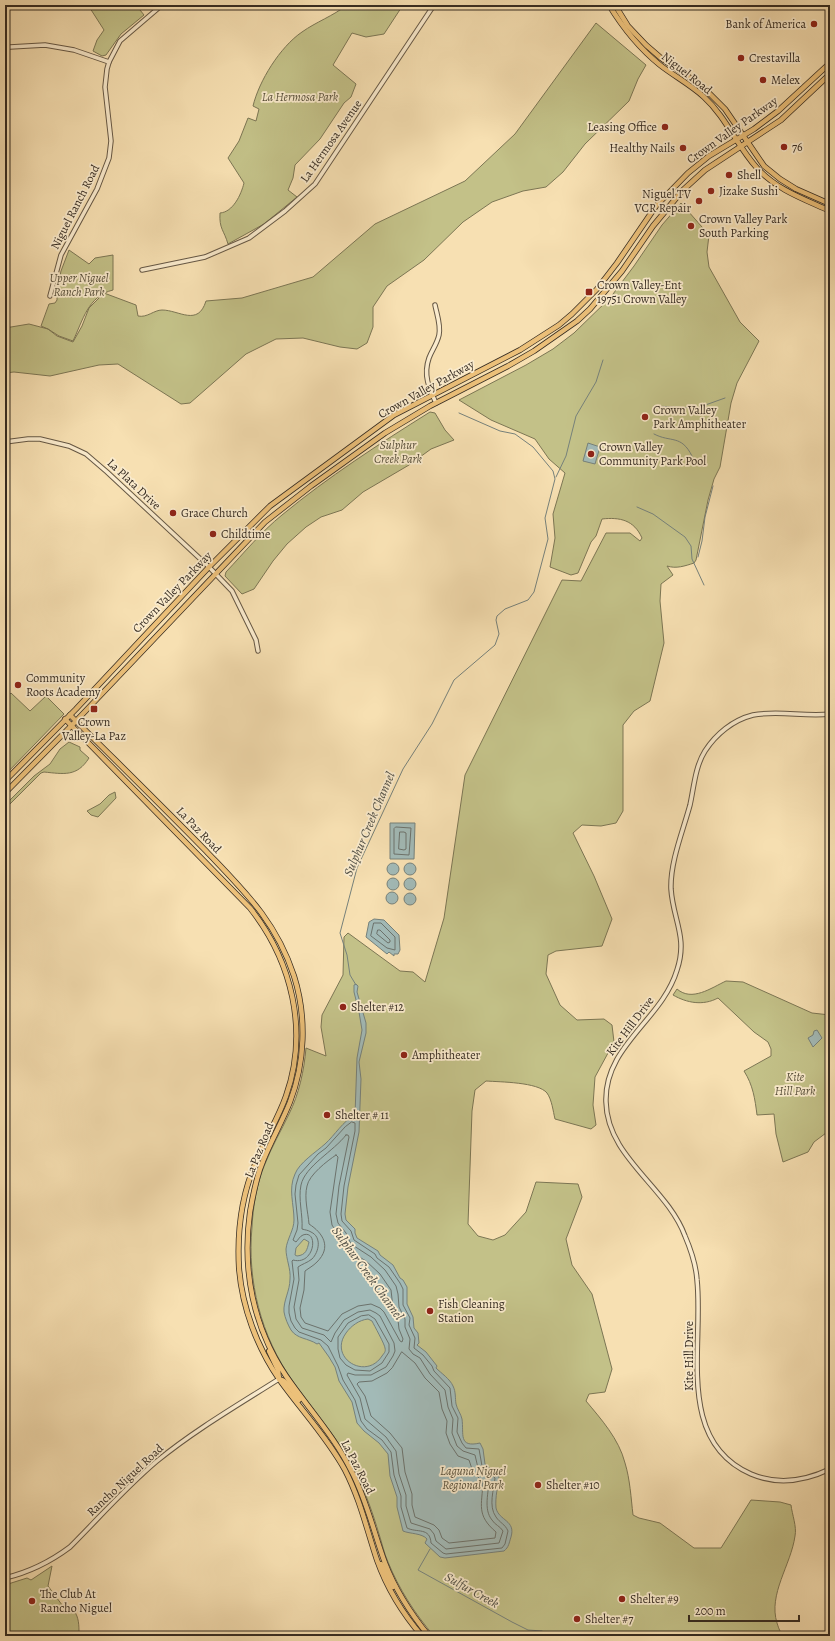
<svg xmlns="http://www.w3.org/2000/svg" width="835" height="1641" viewBox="0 0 835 1641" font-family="Alegreya,serif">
	<rect width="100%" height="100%" fill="#f7e0b2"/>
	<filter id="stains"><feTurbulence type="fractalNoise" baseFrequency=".005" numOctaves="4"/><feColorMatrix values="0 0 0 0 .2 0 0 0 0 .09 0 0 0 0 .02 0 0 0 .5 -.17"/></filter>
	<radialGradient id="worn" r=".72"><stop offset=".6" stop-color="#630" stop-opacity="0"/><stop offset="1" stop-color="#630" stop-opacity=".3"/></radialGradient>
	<g fill="#c3c188" stroke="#7c7654">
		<polygon points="88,5 136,5 144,15 121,34 106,55 102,56 93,51 97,40 104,30"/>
		<path d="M347,5H403L384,34L366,37L352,33L333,65L356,84L351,97L344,103L320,139L295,165L293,178L288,190L297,197L264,224L228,244C224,230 219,229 220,213C233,212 241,195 244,183L228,158L239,141L248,118L256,121L259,109L253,106C259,81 280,47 302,32C316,22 333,16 347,5Z"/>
		<path d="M596,23L646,65L638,79L629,101L585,144L563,172L546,187L523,191L492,202L463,222L424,260L387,286L373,307V327L367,343L357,349L340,347L303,338L276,339L246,354L190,403L181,404L118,364L99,365L50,376L14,372L5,373V328L29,324L48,329L41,326L49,304L55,303L57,300V290L61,271L69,250L89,264L95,258L113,255V290C88,296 83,320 73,341L59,336L48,329L57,336L73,342L82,326L89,308L104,293L136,305L138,316C147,318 154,310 162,310C179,310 198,327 206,301L242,298L313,277L375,224L465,181L515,134Z"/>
		<path d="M681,203L709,235L707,252L709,267L740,322L759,341L737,383L731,403L720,467L714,479L708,500L696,560L694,563C685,566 676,569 667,566L673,575L661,584L660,601L664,643L650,701L634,711L623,725V811L616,823L601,826L582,825L573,833L594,876L612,919L602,946L556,951L548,955L546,974L560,1005L577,1020L604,1019L612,1025L614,1042L595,1077L593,1105L596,1125L591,1129L555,1119C553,1111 552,1100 547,1093C538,1082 500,1082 486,1081L475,1090L472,1111L468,1224L478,1236L493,1240L505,1235L526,1212L536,1182L578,1184L582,1197L566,1239L572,1265L592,1294L612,1369L605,1392L589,1394L586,1401C601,1419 619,1439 625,1463C630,1479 631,1498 633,1515L639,1518L660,1523L694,1548H721L751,1500L780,1502L791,1505C792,1514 797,1527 795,1536C791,1565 768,1594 777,1623C779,1629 780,1633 785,1636H434C415,1614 399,1589 388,1562C384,1553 382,1543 379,1534C373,1514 366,1493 356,1474C339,1438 314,1412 292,1380C261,1336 247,1281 252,1227C253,1206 257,1183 265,1164C272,1146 281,1131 289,1114C299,1094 304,1071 306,1048L326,1056L321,1027L322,1015L343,975L344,937L348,933L400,971L413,972L425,982L444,918L465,775L562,580L581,581L606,533H630L640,541L642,538C634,520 620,517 602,519L596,536L591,542L578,573L571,575L550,567L555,538L553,514L565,473L549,459L535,439L491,420L459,400L526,365L553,349L574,333L610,298L634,266L662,225Z"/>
		<path d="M430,412L435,413L445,430L454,440L431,449L409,465L363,492L342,510L321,517L306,527L287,544L273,561L254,589L242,594L225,576L226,572C244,553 261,532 282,515C328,477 379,444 430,412Z"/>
		<polygon points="11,693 30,711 46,696 64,714 5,775 5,699"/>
		<path d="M69,742L80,747V750L89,758C77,777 64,774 44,772L41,773L5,809V805L34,776L50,764L60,749Z"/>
		<polygon points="115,792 116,798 98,817 91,815 87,811 100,804 109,795"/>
		<path d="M726,981L743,982L812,1013L830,1015V1130L814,1142L808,1152L783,1162L776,1134L774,1114L757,1115C755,1099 753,1085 744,1071L771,1056V1049L768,1042L754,1032L718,998C703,1006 687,1003 673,995L677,989C692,1002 711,988 726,981Z"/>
		<path d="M52,1566L48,1586L68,1613L74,1611C79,1617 79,1626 79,1634L74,1636H5V1585L27,1578L31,1580Z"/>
	</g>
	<g fill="#a2bab7" stroke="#76817b" fill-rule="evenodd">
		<polygon points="588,443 600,447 595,464 583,461"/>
		<polygon points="390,823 415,823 414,859 390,859"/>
		<circle cx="410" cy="869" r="6"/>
		<circle cx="393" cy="869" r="6"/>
		<circle cx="410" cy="884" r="6"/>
		<circle cx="393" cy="884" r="6"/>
		<circle cx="392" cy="898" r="6"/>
		<circle cx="410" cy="899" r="6"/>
		<polygon points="374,919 384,920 399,935 400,950 398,954 394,954 394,956 389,952 387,954 366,937 369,922"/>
		<path d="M356,984L358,986L357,992L366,1023V1033L359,1062L361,1079L359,1132L348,1187L345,1214L346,1220L355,1229V1233L357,1238L378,1251L380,1255L393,1265L400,1278L403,1280L407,1287V1304L413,1317L414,1328L418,1333L419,1343L417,1345L426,1352L437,1366L436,1368C441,1373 450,1379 453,1386C456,1392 455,1398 456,1404C457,1409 461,1414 462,1419C464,1434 458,1448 480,1443L483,1449L485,1464L499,1476C498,1486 495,1497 496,1508C499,1521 516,1520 511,1537C509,1543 509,1547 504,1551L445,1558L440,1557L425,1543L427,1539C422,1533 410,1534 403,1531L397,1507V1497L390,1476L388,1454L379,1443L364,1431L357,1423L352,1402L339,1381L335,1367L329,1357L319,1343L317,1344C308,1338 297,1339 291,1330C288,1325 285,1318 284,1312C283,1301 290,1291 290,1279C291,1269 286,1259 286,1249C287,1239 294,1230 294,1220C294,1204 288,1189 295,1174C299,1163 316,1152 325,1144C335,1135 343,1121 355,1115L357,1058L362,1030L359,1012L354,992V985ZM304,1239L309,1242C307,1250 306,1255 297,1256L295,1255L296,1248ZM368,1319L372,1321C374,1325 385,1345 385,1348C386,1352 384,1353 382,1356C366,1381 328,1358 346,1333C351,1326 359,1320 368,1319Z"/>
		<polygon points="817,1030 822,1038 813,1047 808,1038 813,1035 814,1031"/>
	</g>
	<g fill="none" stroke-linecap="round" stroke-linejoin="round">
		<g stroke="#6c726c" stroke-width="1">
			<polygon points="396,827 411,828 409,855 394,854 394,829"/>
			<polygon points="400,832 404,832 406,833 406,849 404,850 399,849"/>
			<polygon points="374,923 381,923 395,937 395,950 387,948 371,936"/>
			<polygon points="378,930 380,930 390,940 390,942 388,943 377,934"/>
			<path d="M352,1122L355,1123V1131L344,1186L341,1214L342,1221L351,1231L354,1240L375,1254L377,1258L389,1267L400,1283L403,1289V1305L410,1318L409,1325L415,1338L414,1348L423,1355L432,1366L434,1371L450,1388L452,1406L458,1418L457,1432L462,1443L466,1448L479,1449L482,1466L495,1478C494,1489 488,1506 496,1517C500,1523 505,1524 508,1531L505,1544L502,1548L446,1554L443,1553L431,1543C430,1527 417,1533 407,1528L401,1507V1496L394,1475L391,1452L382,1440L367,1429L361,1421L355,1400L343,1380L338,1366L328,1346L321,1340L299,1332L295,1328L291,1321L289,1313V1306L294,1279L292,1261L293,1260C315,1266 319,1229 303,1235C300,1236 298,1240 296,1242L293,1240L297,1230L298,1223L295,1194L296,1185L299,1175L318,1154L326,1148L345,1127Z"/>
			<path d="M346,1135H348L349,1137L339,1186L336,1214L338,1223L346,1233L351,1244L371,1257L385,1270L396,1286L398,1294L399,1307L405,1319V1327L410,1339L409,1349L413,1354L420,1358L430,1374L445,1390L448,1407L453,1419L452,1433L457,1446L463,1451L475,1455L478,1468L489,1479C489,1492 483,1509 492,1520C495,1525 500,1526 503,1531L499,1543L446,1549L436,1541L434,1534L430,1529L411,1523L406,1506V1495L399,1474L396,1451L386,1437L365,1419L360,1398L347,1375L348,1373L355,1375H371L386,1367L393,1356L395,1351L394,1343L380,1316L376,1313L370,1310L358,1312L344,1320L335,1333L331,1342L324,1335L302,1328L296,1319L294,1307L299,1280L298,1267C302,1264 307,1263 312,1259C319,1252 322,1237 311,1232C308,1230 305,1230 302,1229C303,1215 298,1199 301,1185C305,1166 334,1151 346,1135Z"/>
			<path d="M336,1155L338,1157L330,1212L332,1225L346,1248L351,1252L366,1261L380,1274L391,1290L393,1308L398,1320L399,1329L403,1339L402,1342L400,1341L384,1312L380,1308L371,1304L358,1306L342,1314L328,1331L305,1323L301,1317L300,1308L304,1290L305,1271C309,1268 313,1266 317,1262C332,1247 323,1233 309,1224C308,1212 304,1198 307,1186C309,1175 327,1161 336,1155Z"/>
			<polygon points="369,1315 375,1319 389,1344 389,1352 382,1363 370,1371 355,1370 346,1365 340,1358 338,1349 338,1337 348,1323 361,1316"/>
			<path d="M402,1352L415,1363L425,1378L439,1392L442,1409L447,1421L446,1433L450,1444L458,1456L469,1460L473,1472L483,1482C482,1505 476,1515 496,1532L495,1538L449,1543L442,1538L439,1530L434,1525L415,1517L412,1505V1494L405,1472L402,1448L390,1433L371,1416L365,1396L357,1384L359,1382L372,1381L387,1373L392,1368Z"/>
		</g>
		<g stroke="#76817b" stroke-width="1">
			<polyline points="654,406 697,408 725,398"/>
			<path d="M654,434C671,443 681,434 692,456"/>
			<polyline points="556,477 566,456 576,416 596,382 603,360"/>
			<polyline points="637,507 653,514 685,537 691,546 692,559 704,585"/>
			<polyline points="698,557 702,541 705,517 713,486"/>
			<polyline points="356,985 350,975 347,955 340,933 357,868 403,769 432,724 454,680 495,645 499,634 496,620 497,616 505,609 528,600 534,592 548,539 545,518 555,479 553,471 533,447 515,434 500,431 459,413"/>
			<polyline points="430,1549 418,1570 512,1622 528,1630 542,1631"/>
			<path d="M547,1632C561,1634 574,1629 587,1636"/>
		</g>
		<g stroke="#665845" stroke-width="5.5">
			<g id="minor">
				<polyline points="5,48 10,47 45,45 74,50 109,62"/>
				<polyline points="142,270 205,257 249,238 285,211 315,184 434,5"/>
				<polyline points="50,296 61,255 97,189 109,158 111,141 105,87 107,69 109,62 120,41 162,5"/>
				<path d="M435,305C437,315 441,325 439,335C437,344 432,350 429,358C423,375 429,388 436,403"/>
				<polyline points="5,442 28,439 40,439 69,446 86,454 107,472 209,567 232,591 256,640 258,651"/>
				<path d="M830,714C805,717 778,710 753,715C733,720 716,734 705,751C695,767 694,787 690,805C683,831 670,862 671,889C673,920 688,937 677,970C662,1020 604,1046 606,1102C607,1157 667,1187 685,1236C691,1250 696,1265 697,1280C704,1345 675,1441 751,1474C777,1485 805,1481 830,1469"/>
				<path d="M5,1578C30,1572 50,1562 70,1547C99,1518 126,1487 157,1461C195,1430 238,1405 279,1379"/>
			</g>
		</g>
		<g stroke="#352b21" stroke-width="6">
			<g id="major">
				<path d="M609,5C623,28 639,48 660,65C674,76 691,85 704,97C726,117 737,146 757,168C777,190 804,199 830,211"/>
				<polyline points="615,5 628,26 646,45 661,58 702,86 725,109 764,166 780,179 796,189 830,204"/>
				<path d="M70,715C115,760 161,805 206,851C245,892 276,921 294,976C307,1017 305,1063 290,1102C282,1122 271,1141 263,1161C256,1177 253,1195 250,1212C242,1270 253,1327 286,1376C308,1408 335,1437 352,1472C367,1501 374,1533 385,1563C395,1589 411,1614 429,1636"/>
				<path d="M65,719L250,908C292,961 309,1031 286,1096C278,1119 265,1139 256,1162C242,1194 237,1232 239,1268C242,1307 257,1347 279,1379C301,1410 327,1437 345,1470C360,1499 367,1530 377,1560C387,1588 403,1614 422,1636"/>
				<polyline points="5,781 76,709 209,567 270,506 394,415 520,350 559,325 572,314 597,289 617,263 656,206 688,173 709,156 754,129 778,111 830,63"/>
				<polyline points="5,793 76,721 265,522 311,486 385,433 430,406 508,366 534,351 577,321 590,309 622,271 653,226 682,191 705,170 781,120 830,74"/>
				<path d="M269,1351L278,1370L279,1379C287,1380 294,1393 299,1400"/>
				<polyline points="381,1564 393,1587"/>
			</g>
		</g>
		<use href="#minor" stroke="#faebcd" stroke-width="3.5"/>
		<use href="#major" stroke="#ecc079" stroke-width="4.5"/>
	</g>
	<g fill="#8f2418" stroke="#faebcd" stroke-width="1.5">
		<circle cx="814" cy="24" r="4"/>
		<circle cx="741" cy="58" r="4"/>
		<circle cx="763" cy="80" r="4"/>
		<circle cx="665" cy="127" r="4"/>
		<circle cx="784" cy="147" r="4"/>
		<circle cx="683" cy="148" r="4"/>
		<circle cx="729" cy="175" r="4"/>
		<circle cx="711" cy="191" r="4"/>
		<circle cx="699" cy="201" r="4"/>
		<circle cx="691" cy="226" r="4"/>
		<rect x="585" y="288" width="8" height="8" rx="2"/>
		<circle cx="645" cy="417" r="4"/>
		<circle cx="591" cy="454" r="4"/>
		<circle cx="173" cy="513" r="4"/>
		<circle cx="213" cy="534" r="4"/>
		<circle cx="18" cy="685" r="4"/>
		<rect x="90" y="705" width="8" height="8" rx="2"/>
		<circle cx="343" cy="1007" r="4"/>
		<circle cx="404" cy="1055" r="4"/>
		<circle cx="327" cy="1115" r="4"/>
		<circle cx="430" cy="1311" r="4"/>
		<circle cx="538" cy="1485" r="4"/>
		<circle cx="622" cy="1599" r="4"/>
		<circle cx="32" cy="1601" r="4"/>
		<circle cx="577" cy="1619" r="4"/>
	</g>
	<g text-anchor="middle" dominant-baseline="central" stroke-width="3.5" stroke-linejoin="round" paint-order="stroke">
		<g font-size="12" fill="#352b21" stroke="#faebcd" text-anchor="start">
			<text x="806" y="24" text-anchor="end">Bank of America</text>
			<text x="749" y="58">Crestavilla</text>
			<text x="771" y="80">Melex</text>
			<text x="657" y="127" text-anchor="end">Leasing Office</text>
			<text x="792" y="147">76</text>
			<text x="675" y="148" text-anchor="end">Healthy Nails</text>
			<text x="737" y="175">Shell</text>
			<text x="719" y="191">Jizake Sushi</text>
			<text x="691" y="194" text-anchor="end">Niguel TV<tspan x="691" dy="14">VCR Repair</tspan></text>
			<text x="699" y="219">Crown Valley Park<tspan x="699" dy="14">South Parking</tspan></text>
			<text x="597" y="285">Crown Valley-Ent<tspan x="597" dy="14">19751 Crown Valley</tspan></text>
			<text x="653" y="410">Crown Valley<tspan x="653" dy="14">Park Amphitheater</tspan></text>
			<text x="599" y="447">Crown Valley<tspan x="599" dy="14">Community Park Pool</tspan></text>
			<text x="181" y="513">Grace Church</text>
			<text x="221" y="534">Childtime</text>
			<text x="26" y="678">Community<tspan x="26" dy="14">Roots Academy</tspan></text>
			<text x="94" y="722" text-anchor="middle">Crown<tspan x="94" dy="14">Valley-La Paz</tspan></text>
			<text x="351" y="1007">Shelter #12</text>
			<text x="412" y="1055">Amphitheater</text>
			<text x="335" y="1115">Shelter # 11</text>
			<text x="438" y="1304">Fish Cleaning<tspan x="438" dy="14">Station</tspan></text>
			<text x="546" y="1485">Shelter #10</text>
			<text x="40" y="1594">The Club At<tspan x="40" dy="14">Rancho Niguel</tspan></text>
			<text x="630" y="1599">Shelter #9</text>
			<text x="585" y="1619">Shelter #7</text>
		</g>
		<g font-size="12" fill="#352b21" stroke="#faebcd">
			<text transform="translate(687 73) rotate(38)">Niguel Road</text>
			<text transform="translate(732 130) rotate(-35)">Crown Valley Parkway</text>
			<text transform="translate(331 141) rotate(-55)">La Hermosa Avenue</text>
			<text transform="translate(75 207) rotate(-63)">Niguel Ranch Road</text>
			<text transform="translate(426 389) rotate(-29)">Crown Valley Parkway</text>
			<text transform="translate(134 484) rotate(43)">La Plata Drive</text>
			<text transform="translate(172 592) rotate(-46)">Crown Valley Parkway</text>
			<text transform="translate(199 830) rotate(46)">La Paz Road</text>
			<text transform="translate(630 1026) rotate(-53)">Kite Hill Drive</text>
			<text transform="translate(259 1150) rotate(-68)">La Paz Road</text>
			<text transform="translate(689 1356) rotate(-90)">Kite Hill Drive</text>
			<text transform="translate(358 1467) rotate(63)">La Paz Road</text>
			<text transform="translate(125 1480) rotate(-43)">Rancho Niguel Road</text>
		</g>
		<g font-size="12" font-style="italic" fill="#58503b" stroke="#faebcd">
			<text x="300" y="97">La Hermosa Park</text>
			<text x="79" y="278">Upper Niguel<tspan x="79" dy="14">Ranch Park</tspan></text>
			<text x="398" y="445">Sulphur<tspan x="398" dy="14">Creek Park</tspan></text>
			<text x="795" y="1077">Kite<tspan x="795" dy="14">Hill Park</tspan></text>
			<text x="473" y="1471">Laguna Niguel<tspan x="473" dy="14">Regional Park</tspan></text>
		</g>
		<g font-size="13" font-style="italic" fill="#504f46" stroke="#faebcd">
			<text transform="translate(369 824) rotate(-67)">Sulphur Creek Channel</text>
			<text transform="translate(368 1273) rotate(54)">Sulphur Creek Channel</text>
			<text transform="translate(472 1590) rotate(29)">Sulfur Creek</text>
		</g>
	</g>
	<rect width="835" height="1641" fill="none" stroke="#f7e0b2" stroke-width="20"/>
	<rect x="6" y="6" width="823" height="1629" fill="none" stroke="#352b21" stroke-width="2"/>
	<rect x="10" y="10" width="815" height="1621" fill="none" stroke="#352b21"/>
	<path d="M689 1615v6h110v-6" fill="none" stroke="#352b21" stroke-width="2"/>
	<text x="695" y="1615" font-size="12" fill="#352b21" stroke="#faebcd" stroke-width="3" paint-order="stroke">200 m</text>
	<rect width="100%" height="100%" filter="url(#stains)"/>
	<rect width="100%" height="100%" fill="url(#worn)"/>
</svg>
